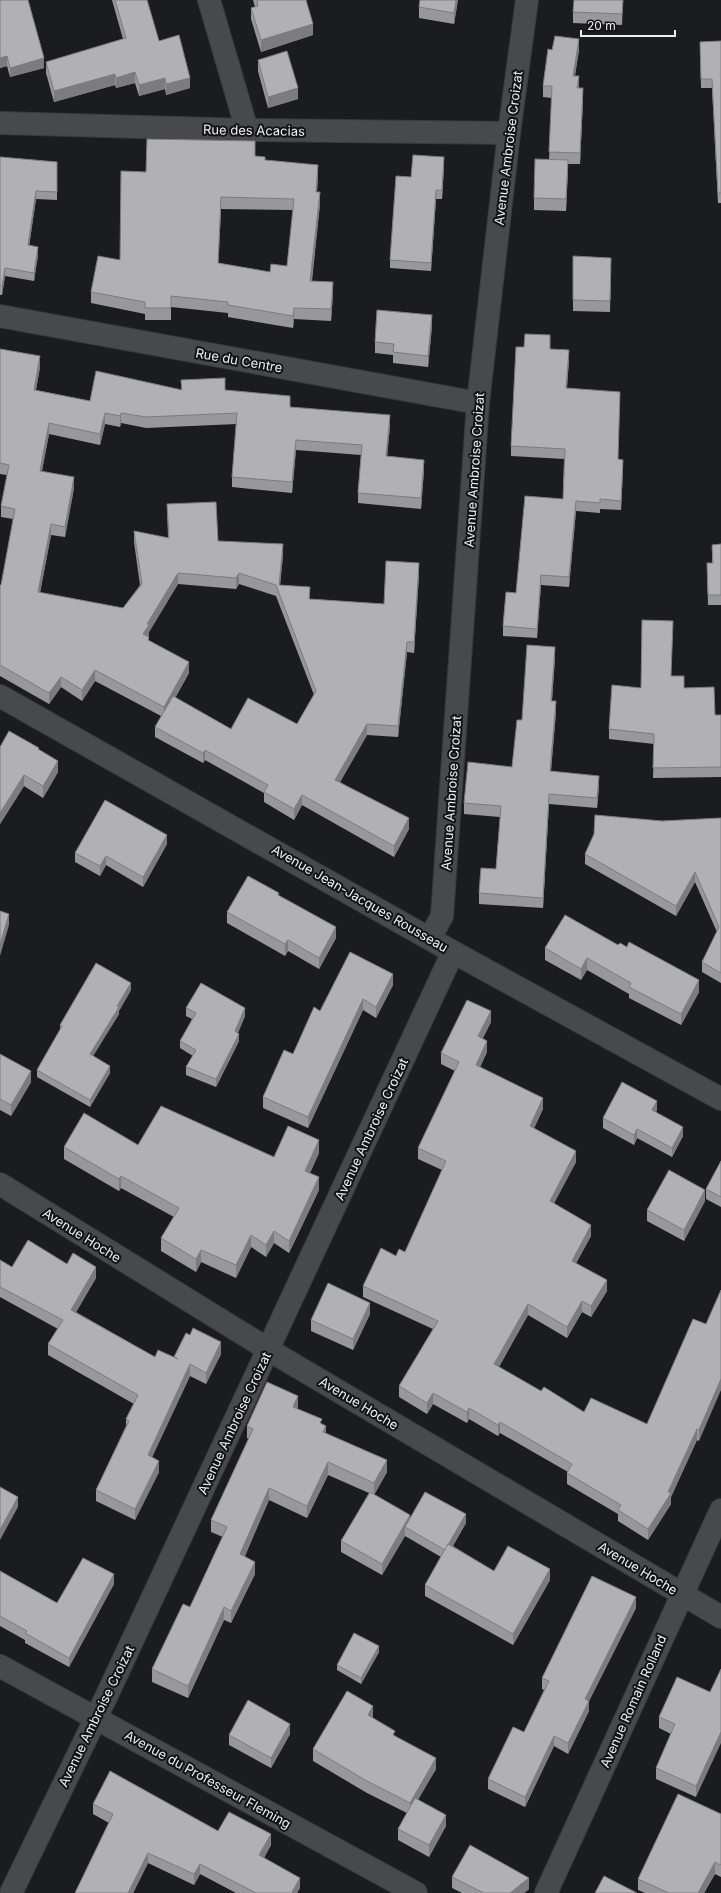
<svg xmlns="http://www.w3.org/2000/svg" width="721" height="1893" viewBox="0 0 721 1893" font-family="Inter,sans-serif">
	<rect width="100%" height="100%" fill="#1b1c1e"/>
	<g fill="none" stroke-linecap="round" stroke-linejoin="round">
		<g stroke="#393a3b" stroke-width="24">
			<g id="minor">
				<polyline points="209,0 247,130"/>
				<polyline points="0,123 247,130 509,133"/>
				<polyline points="0,316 478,403"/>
				<polyline points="0,696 453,952 721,1099"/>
				<polyline points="430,938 442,916 478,403 509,133 527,0"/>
				<polyline points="0,1184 279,1356 721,1617"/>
				<polyline points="0,1666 416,1893"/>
				<polyline points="11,1893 108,1693 453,952"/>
				<polyline points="546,1893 721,1510"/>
			</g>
		</g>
		<use href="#minor" stroke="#47494b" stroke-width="22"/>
	</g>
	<g fill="#98989c" fill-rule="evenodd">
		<polygon points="0,0 44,68 10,77 7,66 0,68"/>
		<polygon points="112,0 147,0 159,41 190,88 166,95 165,89 139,96 135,83 116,88 115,85 54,102 46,73 46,62 123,39"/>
		<polygon points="253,0 306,0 313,35 261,52 251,19 251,8 255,7"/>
		<polygon points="420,0 458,0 454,24 419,18 419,7"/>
		<polygon points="623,0 622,25 573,23 573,12"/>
		<polygon points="721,41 721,203 718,203 712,88 701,88 700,42"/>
		<polygon points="552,50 579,50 575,76 579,88 583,99 580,164 568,164 566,211 534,210 534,198 549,160 552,98 543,97 543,86"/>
		<polygon points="258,60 298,99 268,108 258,71"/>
		<path d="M255,156L265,160L318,177L317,192L320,204L312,281L333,294L331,321L294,319L293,328L228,317V313L171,307V320H145V314L91,303V292L120,260L146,172ZM221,209L293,210L287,266L270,272L218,263Z"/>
		<polygon points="0,157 57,162 57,200 36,199 29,246 38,255 34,281 5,276 2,295 0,295"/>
		<polygon points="444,166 442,199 436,199 431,271 390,268 390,260 411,177"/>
		<polygon points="573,256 611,269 610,312 573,311"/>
		<polygon points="432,326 428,367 393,363 393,355 375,353 375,342"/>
		<polygon points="524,347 550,349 569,360 567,388 618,459 623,469 621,510 600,509 600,513 576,511 569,587 541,585 537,638 503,636 503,626 516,593 563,499 564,459 511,456 511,446"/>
		<path d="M0,349L40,367L36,390L90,401L181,390V380L225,390L290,407L390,426L387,457L424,470L421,509L358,503V493L361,455L296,450L292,493L232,487V477L237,424L146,428L121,423L120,427L105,424L100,445L49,434L42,471L74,488L65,537L51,535L40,593L123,608L140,585L134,542V531L168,538L167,504L218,541L283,555L280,585L310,599L384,604L419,574L414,653L407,652L398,737L367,735L340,782L409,829L394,857L302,805L294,820L264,802V793L205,760L203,763L155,737V727L161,716L95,681L82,701L61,687L49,704L0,676V585H1L13,519L1,517V506L7,475L0,474ZM178,584L236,589L239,584L276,596L314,695L297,724L231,729L175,698L189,673L149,641L148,637L149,635V632Z"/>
		<polygon points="721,544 721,605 708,605 707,563 712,563 712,545"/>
		<polygon points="555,658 552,701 556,712 551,771 599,786 597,808 549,804 543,908 479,904 479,893 496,869 500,817 464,814 464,803 512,767 522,720"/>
		<polygon points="671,676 715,715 721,715 721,777 653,778 654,744 609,739 609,729 641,688"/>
		<polygon points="0,747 39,750 58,772 43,798 24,786 0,824"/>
		<polygon points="721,818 721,983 702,972 702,962 717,932 695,882 676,916 585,864 585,854 662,821"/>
		<polygon points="167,844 143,887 106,865 100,876 75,862 75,853"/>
		<polygon points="279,896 336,938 319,969 288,951 285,956 227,923 227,912"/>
		<polygon points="565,915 699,992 681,1025 629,998 629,994 587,970 581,980 545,960 545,948"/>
		<polygon points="393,985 376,1018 363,1010 308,1128 263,1108 263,1097 293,1054 320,1011"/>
		<polygon points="131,990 119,1011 119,1014 93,1056 110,1073 90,1107 37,1077 37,1070 60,1030 60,1025"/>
		<polygon points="186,1008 245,1016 238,1033 239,1041 216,1087 186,1075 186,1067 193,1056 180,1048 180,1041 192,1019 186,1016"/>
		<polygon points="491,1022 483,1038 487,1052 480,1067 543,1109 534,1128 576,1162 554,1203 591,1236 576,1263 607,1291 591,1317 582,1312 567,1338 528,1315 499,1367 541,1391 584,1412 647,1424 706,1324 699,1441 697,1440 671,1497 671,1504 648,1540 618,1521 618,1514 567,1484 567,1473 568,1472 500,1433 498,1436 469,1419 467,1423 433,1404 427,1414 399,1397 399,1386 433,1329 363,1297 363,1286 396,1256 405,1252 442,1170 418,1159 418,1148 455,1071 441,1064 441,1053"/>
		<polygon points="0,1054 31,1082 11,1116 0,1110"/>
		<polygon points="657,1110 656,1112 683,1136 672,1157 637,1138 634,1145 603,1128 603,1118"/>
		<polygon points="138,1145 274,1157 319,1153 310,1173 319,1190 289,1253 274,1243 266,1257 251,1247 236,1278 201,1262 196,1272 161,1251 161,1238 174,1217 121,1188 119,1191 64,1159 64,1147"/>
		<polygon points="721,1161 721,1207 706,1199 706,1189"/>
		<polygon points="705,1201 684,1241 647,1221 647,1210"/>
		<polygon points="0,1260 12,1267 67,1264 96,1278 76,1312 155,1357 174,1357 221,1354 206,1384 190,1376 152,1457 159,1472 135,1520 96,1501 96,1490 126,1426 126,1419 134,1404 48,1355 48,1344 58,1329 0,1297"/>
		<polygon points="370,1314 353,1350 311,1331 311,1320"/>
		<polygon points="298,1409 322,1424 326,1433 387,1472 374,1495 410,1517 466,1523 453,1546 494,1571 550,1580 513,1645 425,1596 425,1585 441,1557 405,1536 382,1575 341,1552 341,1541 369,1493 328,1475 307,1518 269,1500 245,1556 255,1574 231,1623 224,1620 188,1698 152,1682 152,1669 190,1607 223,1537 211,1532 211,1520 249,1439 247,1438 247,1426"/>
		<polygon points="0,1571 57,1603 114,1584 69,1667 25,1643 25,1640 0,1626"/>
		<polygon points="636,1608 589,1701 589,1711 568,1754 554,1746 525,1807 488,1789 488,1779 524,1732 544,1690 542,1689 542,1678"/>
		<polygon points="379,1652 361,1684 337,1670 337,1665"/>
		<polygon points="710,1692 696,1797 656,1779 656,1768 671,1734 659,1728 659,1717"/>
		<polygon points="373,1717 373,1718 436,1769 418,1799 446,1826 429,1857 398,1840 398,1829 407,1813 367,1793 313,1761 313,1749"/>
		<polygon points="290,1734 271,1768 229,1745 229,1735"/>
		<polygon points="93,1804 218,1831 271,1845 264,1858 300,1888 297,1893 236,1893 200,1874 194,1885 148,1863 133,1893 75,1893 109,1823 93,1814"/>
		<polygon points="721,1814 721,1877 715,1874 704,1893 645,1893 638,1890 638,1879"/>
		<polygon points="452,1877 529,1889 524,1893 462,1893 452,1888"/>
	</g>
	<g fill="#7c7c7f">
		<polygon points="456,0 458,0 454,24 454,13"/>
		<polygon points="313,24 313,35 261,52 261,40"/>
		<polygon points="579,39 579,50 573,87 573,76"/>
		<polygon points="7,56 7,66 0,68 0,58"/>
		<polygon points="44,58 44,68 10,77 10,68"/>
		<polygon points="135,72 135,83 116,88 116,78"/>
		<polygon points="115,74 115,85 54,102 54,91"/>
		<polygon points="579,76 579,88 577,88"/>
		<polygon points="165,78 165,89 139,96 139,85"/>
		<polygon points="190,78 190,88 166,95 166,84"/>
		<polygon points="298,88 298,99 268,108 268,97"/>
		<polygon points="583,88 583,99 580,164 580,153"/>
		<polygon points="444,157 444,166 442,199 442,190"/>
		<polygon points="568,160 568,172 566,211 566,199"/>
		<polygon points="318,165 318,177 316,204 316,192"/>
		<polygon points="436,190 436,199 431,271 431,263"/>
		<polygon points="36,191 36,199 28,254 28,245"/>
		<polygon points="320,192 320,204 310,293 310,281"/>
		<polygon points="221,197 221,209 218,275 218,263"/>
		<polygon points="38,247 38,255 34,281 34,273"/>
		<polygon points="5,268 5,276 2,295 2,286"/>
		<polygon points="333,282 333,294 331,321 331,309"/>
		<polygon points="294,308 294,319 293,328 293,316"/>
		<polygon points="432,315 432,326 428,367 428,356"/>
		<polygon points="569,350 569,360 566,397 566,388"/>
		<polygon points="40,356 40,367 34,401 34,390"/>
		<polygon points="105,413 105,424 100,445 100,434"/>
		<polygon points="121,413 121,423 120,427 120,416"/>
		<polygon points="390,415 390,426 386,467 386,456"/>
		<polygon points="49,423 49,434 40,481 40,471"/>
		<polygon points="296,440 296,450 292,493 292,482"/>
		<polygon points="424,460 424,470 421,509 421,498"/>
		<polygon points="623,460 623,469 621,510 621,501"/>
		<polygon points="74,477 74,488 65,537 65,527"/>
		<polygon points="576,501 576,511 569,587 569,577"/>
		<polygon points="51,524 51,535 38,603 38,592"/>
		<polygon points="283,544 283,555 279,596 279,585"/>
		<polygon points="419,563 419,574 414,653 414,642"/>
		<polygon points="178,573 178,584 149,632 149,635 143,644 143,634 147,624"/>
		<polygon points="239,573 239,584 236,589 236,578"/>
		<polygon points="541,575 541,585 537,638 537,629"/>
		<polygon points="310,587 310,598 309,610 309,599"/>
		<polygon points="407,642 407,652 398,737 398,726"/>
		<polygon points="555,647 555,658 551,712 551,701"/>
		<polygon points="189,662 189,673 164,718 164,707"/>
		<polygon points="95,670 95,681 82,701 82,690"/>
		<polygon points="61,677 61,687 49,704 49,693"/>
		<polygon points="556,701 556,712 550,781 550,771"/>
		<polygon points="367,724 367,735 335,791 335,780"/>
		<polygon points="205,750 205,760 203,763 203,753"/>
		<polygon points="58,761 58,772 43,798 43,786"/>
		<polygon points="24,775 24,786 0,824 0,813"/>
		<polygon points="599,776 599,786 597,808 597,798"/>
		<polygon points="549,794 549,804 543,908 543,898"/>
		<polygon points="302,795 302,805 294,820 294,809"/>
		<polygon points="409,818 409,829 394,857 394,846"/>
		<polygon points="167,835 167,844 143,887 143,877"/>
		<polygon points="106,856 106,865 100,876 100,866"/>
		<polygon points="695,872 695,882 676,916 676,906"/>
		<polygon points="9,914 9,925 0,956 0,945"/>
		<polygon points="336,927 336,938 319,969 319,958"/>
		<polygon points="288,940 288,951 285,956 285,944"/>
		<polygon points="587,958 587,970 581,980 581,969"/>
		<polygon points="393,974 393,985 376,1018 376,1007"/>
		<polygon points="699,980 699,992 681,1025 681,1014"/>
		<polygon points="131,983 131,990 119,1011 119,1014 90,1061 90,1054"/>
		<polygon points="363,999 363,1010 308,1128 308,1117"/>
		<polygon points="245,1008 245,1016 235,1039 235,1031"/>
		<polygon points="491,1011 491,1022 478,1047 478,1036"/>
		<polygon points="239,1034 239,1041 216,1087 216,1079"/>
		<polygon points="487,1041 487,1052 476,1076 476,1065"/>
		<polygon points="110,1066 110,1073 90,1107 90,1100"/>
		<polygon points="31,1071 31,1082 11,1116 11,1105"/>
		<polygon points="543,1098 543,1109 530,1137 530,1126"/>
		<polygon points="657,1101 657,1110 652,1119 652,1110"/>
		<polygon points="683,1127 683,1136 672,1157 672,1148"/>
		<polygon points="637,1129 637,1138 634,1145 634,1135"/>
		<polygon points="319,1140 319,1153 305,1183 305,1171"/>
		<polygon points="576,1151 576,1162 550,1211 550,1201"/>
		<polygon points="121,1176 121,1188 119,1191 119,1179"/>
		<polygon points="319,1177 319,1190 289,1253 289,1241"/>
		<polygon points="705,1190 705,1201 684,1241 684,1230"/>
		<polygon points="591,1225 591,1236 572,1271 572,1261"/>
		<polygon points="274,1231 274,1243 266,1257 266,1245"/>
		<polygon points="251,1235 251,1247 236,1278 236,1265"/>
		<polygon points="201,1250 201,1262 196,1272 196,1259"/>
		<polygon points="96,1267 96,1278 71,1321 71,1310"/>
		<polygon points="607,1280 607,1291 591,1317 591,1306"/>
		<polygon points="582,1301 582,1312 567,1338 567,1327"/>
		<polygon points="370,1303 370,1314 353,1350 353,1339"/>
		<polygon points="528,1304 528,1315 494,1375 494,1364"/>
		<polygon points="221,1342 221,1354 206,1384 206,1373"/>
		<polygon points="190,1364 190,1376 148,1466 148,1455"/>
		<polygon points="721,1379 721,1390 699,1441 699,1430"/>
		<polygon points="433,1393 433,1404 427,1414 427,1403"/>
		<polygon points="298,1396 298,1408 293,1419 293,1407"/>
		<polygon points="469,1408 469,1419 467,1423 467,1412"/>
		<polygon points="500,1422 500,1433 498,1436 498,1425"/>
		<polygon points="326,1426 326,1438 323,1432"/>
		<polygon points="697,1429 697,1440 671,1497 671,1504 648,1540 648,1529 668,1492"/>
		<polygon points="387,1460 387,1472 374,1495 374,1483"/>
		<polygon points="159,1461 159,1472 135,1520 135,1509"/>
		<polygon points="328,1462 328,1475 307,1518 307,1506"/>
		<polygon points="269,1488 269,1500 240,1566 240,1554"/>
		<polygon points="18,1497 18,1507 0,1540 0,1530"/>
		<polygon points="466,1514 466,1523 445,1559 445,1550"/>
		<polygon points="410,1515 410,1526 405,1527 405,1536 382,1575 382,1564"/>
		<polygon points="255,1562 255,1574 231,1623 231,1611"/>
		<polygon points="550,1569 550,1580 513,1645 513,1634"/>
		<polygon points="114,1574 114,1584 69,1667 69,1658"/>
		<polygon points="636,1597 636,1608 589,1701 589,1711 568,1754 568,1743 585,1699"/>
		<polygon points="224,1607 224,1620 188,1698 188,1686"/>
		<polygon points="379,1646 379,1652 361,1684 361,1678"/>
		<polygon points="373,1706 373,1717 368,1726 368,1715"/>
		<polygon points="290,1724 290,1734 271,1768 271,1758"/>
		<polygon points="721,1732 721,1743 696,1797 696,1786"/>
		<polygon points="554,1736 554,1746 525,1807 525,1797"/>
		<polygon points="436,1758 436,1769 410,1814 410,1803"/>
		<polygon points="446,1815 446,1826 429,1857 429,1845"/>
		<polygon points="271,1834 271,1845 259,1866 259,1855"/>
		<polygon points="148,1853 148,1863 133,1893 128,1893"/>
		<polygon points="715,1862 715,1874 704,1893 698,1893"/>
		<polygon points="200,1864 200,1874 194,1885 194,1874"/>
		<polygon points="300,1878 300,1888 297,1893 292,1893 292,1892"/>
		<polygon points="529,1878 529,1889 524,1893 510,1893"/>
	</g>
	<g fill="#b1b1b5" stroke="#7c7c7f" fill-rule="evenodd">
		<polygon points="0,0 28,0 44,58 10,68 7,56 0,58"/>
		<polygon points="115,0 147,0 159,41 179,35 190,78 166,84 165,78 139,85 135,72 116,78 115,74 54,91 46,62 126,38"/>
		<polygon points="257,0 306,0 313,24 261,40 251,8 258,6"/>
		<polygon points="420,0 456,0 454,13 419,7"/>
		<polygon points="574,0 623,0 622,14 573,12"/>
		<polygon points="555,36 579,39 573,76 579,76 577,88 583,88 580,153 549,152 552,86 543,86 548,49 552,50"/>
		<polygon points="721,41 721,193 718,193 712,79 701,79 700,42"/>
		<polygon points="287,51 298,88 268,97 258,60"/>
		<path d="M147,139L255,141V156L265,157V160L318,165L316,192H320L310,281L333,282L331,309L294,308L293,316L228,305V302L171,296V308H145V302L91,292L98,256L120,260L121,171L146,172ZM221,197L294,199L287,266L271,264L270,272L218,263Z"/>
		<polygon points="413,155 444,157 442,190 436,190 431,263 390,260 396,176 411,177"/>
		<polygon points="0,157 57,162 57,192 36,191 28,245 38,247 34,273 5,268 2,286 0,286"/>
		<polygon points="535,159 568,160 566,199 534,198"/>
		<polygon points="573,256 611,258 610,301 573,300"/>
		<polygon points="377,310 432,315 428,356 393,352 394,344 375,342"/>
		<polygon points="525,334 550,335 550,349 569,350 566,388 620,392 618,459 623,460 621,501 600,499 600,503 576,501 569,577 541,575 537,629 503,626 506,592 516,593 525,496 563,499 565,449 511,446 516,347 524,347"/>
		<polygon points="0,349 40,356 34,390 90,401 96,371 182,390 181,380 225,378 225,390 290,396 290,407 390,415 386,456 424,460 421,498 358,493 362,445 296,440 292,482 232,477 237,413 146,417 121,413 120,416 105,413 100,434 49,423 40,471 74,477 65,527 51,524 38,592 123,608 142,584 134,531 169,538 167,504 216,502 218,541 283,544 279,585 310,587 309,599 384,604 386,561 419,563 414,642 407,642 398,726 367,724 335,780 409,818 394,846 302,795 294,809 264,792 268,785 205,750 203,753 155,727 173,696 231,729 248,698 297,724 316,691 276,585 239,573 236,578 178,573 147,624 149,625 143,634 149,637 148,640 189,662 164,707 95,670 82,690 61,677 49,693 0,665 0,585 1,585 15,509 1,506 9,465 0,463"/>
		<polygon points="721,544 721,595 708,595 707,563 713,563 712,545"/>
		<polygon points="642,620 673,621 671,676 684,676 684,688 714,687 715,715 721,715 721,767 653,768 654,734 609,729 612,685 641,688"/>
		<polygon points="527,645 555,647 551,701 556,701 550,771 599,776 597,798 549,794 543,898 479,893 481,868 496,869 501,806 464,803 468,762 512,767 517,720 522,720"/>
		<polygon points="9,731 39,748 38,749 58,761 43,786 24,775 0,813 0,747"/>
		<polygon points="105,800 167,835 143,877 106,856 100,866 75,853"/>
		<polygon points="595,815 662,821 721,818 721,973 702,962 719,927 695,872 676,906 585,854 594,834"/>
		<polygon points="248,876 279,893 278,895 336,927 319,958 288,940 285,944 227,912"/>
		<polygon points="0,911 9,914 0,945"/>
		<polygon points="565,915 618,945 620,943 627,947 629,942 699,980 681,1014 629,987 631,983 587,958 581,969 545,948"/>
		<polygon points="350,952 393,974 376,1007 363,999 308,1117 263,1097 284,1050 293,1054 314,1007 320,1011"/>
		<polygon points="96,963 131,983 117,1006 119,1007 90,1054 110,1066 90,1100 37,1070 62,1026 60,1025"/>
		<polygon points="201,983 245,1008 235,1031 239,1034 216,1079 186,1067 196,1050 180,1041 196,1013 186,1008"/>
		<polygon points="467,1000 491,1011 478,1036 487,1041 476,1065 543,1098 530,1126 576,1151 550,1201 591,1225 572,1261 607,1280 591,1306 582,1301 567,1327 528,1304 494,1364 541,1391 544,1387 584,1412 591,1398 647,1424 693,1319 706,1324 721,1290 721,1379 699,1430 697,1429 668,1492 671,1493 648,1529 618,1510 621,1505 567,1473 572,1464 500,1422 498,1425 469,1408 467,1412 433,1393 427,1403 399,1386 438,1321 363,1286 381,1248 396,1256 399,1249 405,1252 446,1161 418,1148 459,1062 441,1053"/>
		<polygon points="0,1054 31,1071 11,1105 0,1099"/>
		<polygon points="622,1082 657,1101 652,1110 683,1127 672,1148 637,1129 634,1135 603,1118"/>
		<polygon points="161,1106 274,1157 288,1126 319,1140 305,1171 319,1177 289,1241 274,1231 266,1245 251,1235 236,1265 201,1250 196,1259 161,1238 179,1208 121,1176 119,1179 64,1147 84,1113 138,1145"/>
		<polygon points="721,1161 721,1197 706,1189"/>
		<polygon points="669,1170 705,1190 684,1230 647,1210"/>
		<polygon points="28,1240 67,1264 73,1253 96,1267 71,1310 155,1357 158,1350 178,1359 174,1357 186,1333 190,1335 193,1328 221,1342 206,1373 190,1364 148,1455 159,1461 135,1509 96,1490 129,1421 126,1419 138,1395 48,1344 63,1320 0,1287 0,1260 12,1267"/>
		<polygon points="328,1283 370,1303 353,1339 311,1320"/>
		<polygon points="267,1382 298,1396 293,1407 322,1419 320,1423 326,1426 323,1432 387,1460 374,1483 328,1462 307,1506 269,1488 240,1554 255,1562 231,1611 224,1607 188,1686 152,1669 183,1604 190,1607 227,1527 211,1520 253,1429 247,1426"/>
		<polygon points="0,1487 18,1497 0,1530"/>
		<polygon points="370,1492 410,1515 382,1564 341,1541"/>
		<polygon points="425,1492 466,1514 445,1550 405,1527"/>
		<polygon points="448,1544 494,1571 508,1546 550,1569 513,1634 425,1585"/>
		<polygon points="83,1558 114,1574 69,1658 25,1633 27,1631 0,1616 0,1571 57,1603"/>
		<polygon points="592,1576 636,1597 585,1699 589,1701 568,1743 554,1736 525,1797 488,1779 513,1727 524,1732 549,1681 542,1678"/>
		<polygon points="354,1633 379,1646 361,1678 337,1665"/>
		<polygon points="721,1669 721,1732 696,1786 656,1768 675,1724 659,1717 677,1677 710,1692"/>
		<polygon points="347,1691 373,1706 368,1715 395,1731 393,1735 436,1758 410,1803 367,1781 313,1749"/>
		<polygon points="248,1700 290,1724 271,1758 229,1735"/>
		<polygon points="110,1771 218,1831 229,1812 271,1834 259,1855 300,1878 292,1892 295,1893 256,1893 200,1864 194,1874 148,1853 128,1893 75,1893 113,1814 93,1804"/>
		<polygon points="678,1794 721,1814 721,1865 715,1862 698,1893 669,1893 638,1879"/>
		<polygon points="415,1798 446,1815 429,1845 398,1829"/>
		<polygon points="470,1845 529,1878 510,1893 484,1893 452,1877"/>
		<polygon points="604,1876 637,1893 595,1893"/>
	</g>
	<g text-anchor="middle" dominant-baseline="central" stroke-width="4" stroke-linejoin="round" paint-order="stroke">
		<g font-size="13" fill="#eeeff1" stroke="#121315">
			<text transform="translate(254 130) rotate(1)">Rue des Acacias</text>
			<text transform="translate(508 148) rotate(-83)">Avenue Ambroise Croizat</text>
			<text transform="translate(239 360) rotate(10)">Rue du Centre</text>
			<text transform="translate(474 470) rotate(-86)">Avenue Ambroise Croizat</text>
			<text transform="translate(451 793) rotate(-86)">Avenue Ambroise Croizat</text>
			<text transform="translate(360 898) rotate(30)">Avenue Jean-Jacques Rousseau</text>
			<text transform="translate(371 1129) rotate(-65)">Avenue Ambroise Croizat</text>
			<text transform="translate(82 1235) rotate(32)">Avenue Hoche</text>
			<text transform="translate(359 1403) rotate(31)">Avenue Hoche</text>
			<text transform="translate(234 1423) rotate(-65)">Avenue Ambroise Croizat</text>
			<text transform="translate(638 1568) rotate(31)">Avenue Hoche</text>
			<text transform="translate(633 1701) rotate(-66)">Avenue Romain Rolland</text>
			<text transform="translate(96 1716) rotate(-64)">Avenue Ambroise Croizat</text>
			<text transform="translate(208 1779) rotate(29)">Avenue du Professeur Fleming</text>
		</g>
	</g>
	<path d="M581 30v6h94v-6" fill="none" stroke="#eeeff1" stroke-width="2"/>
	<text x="587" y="30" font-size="12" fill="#eeeff1" stroke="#121315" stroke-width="3" paint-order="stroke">20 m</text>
</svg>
